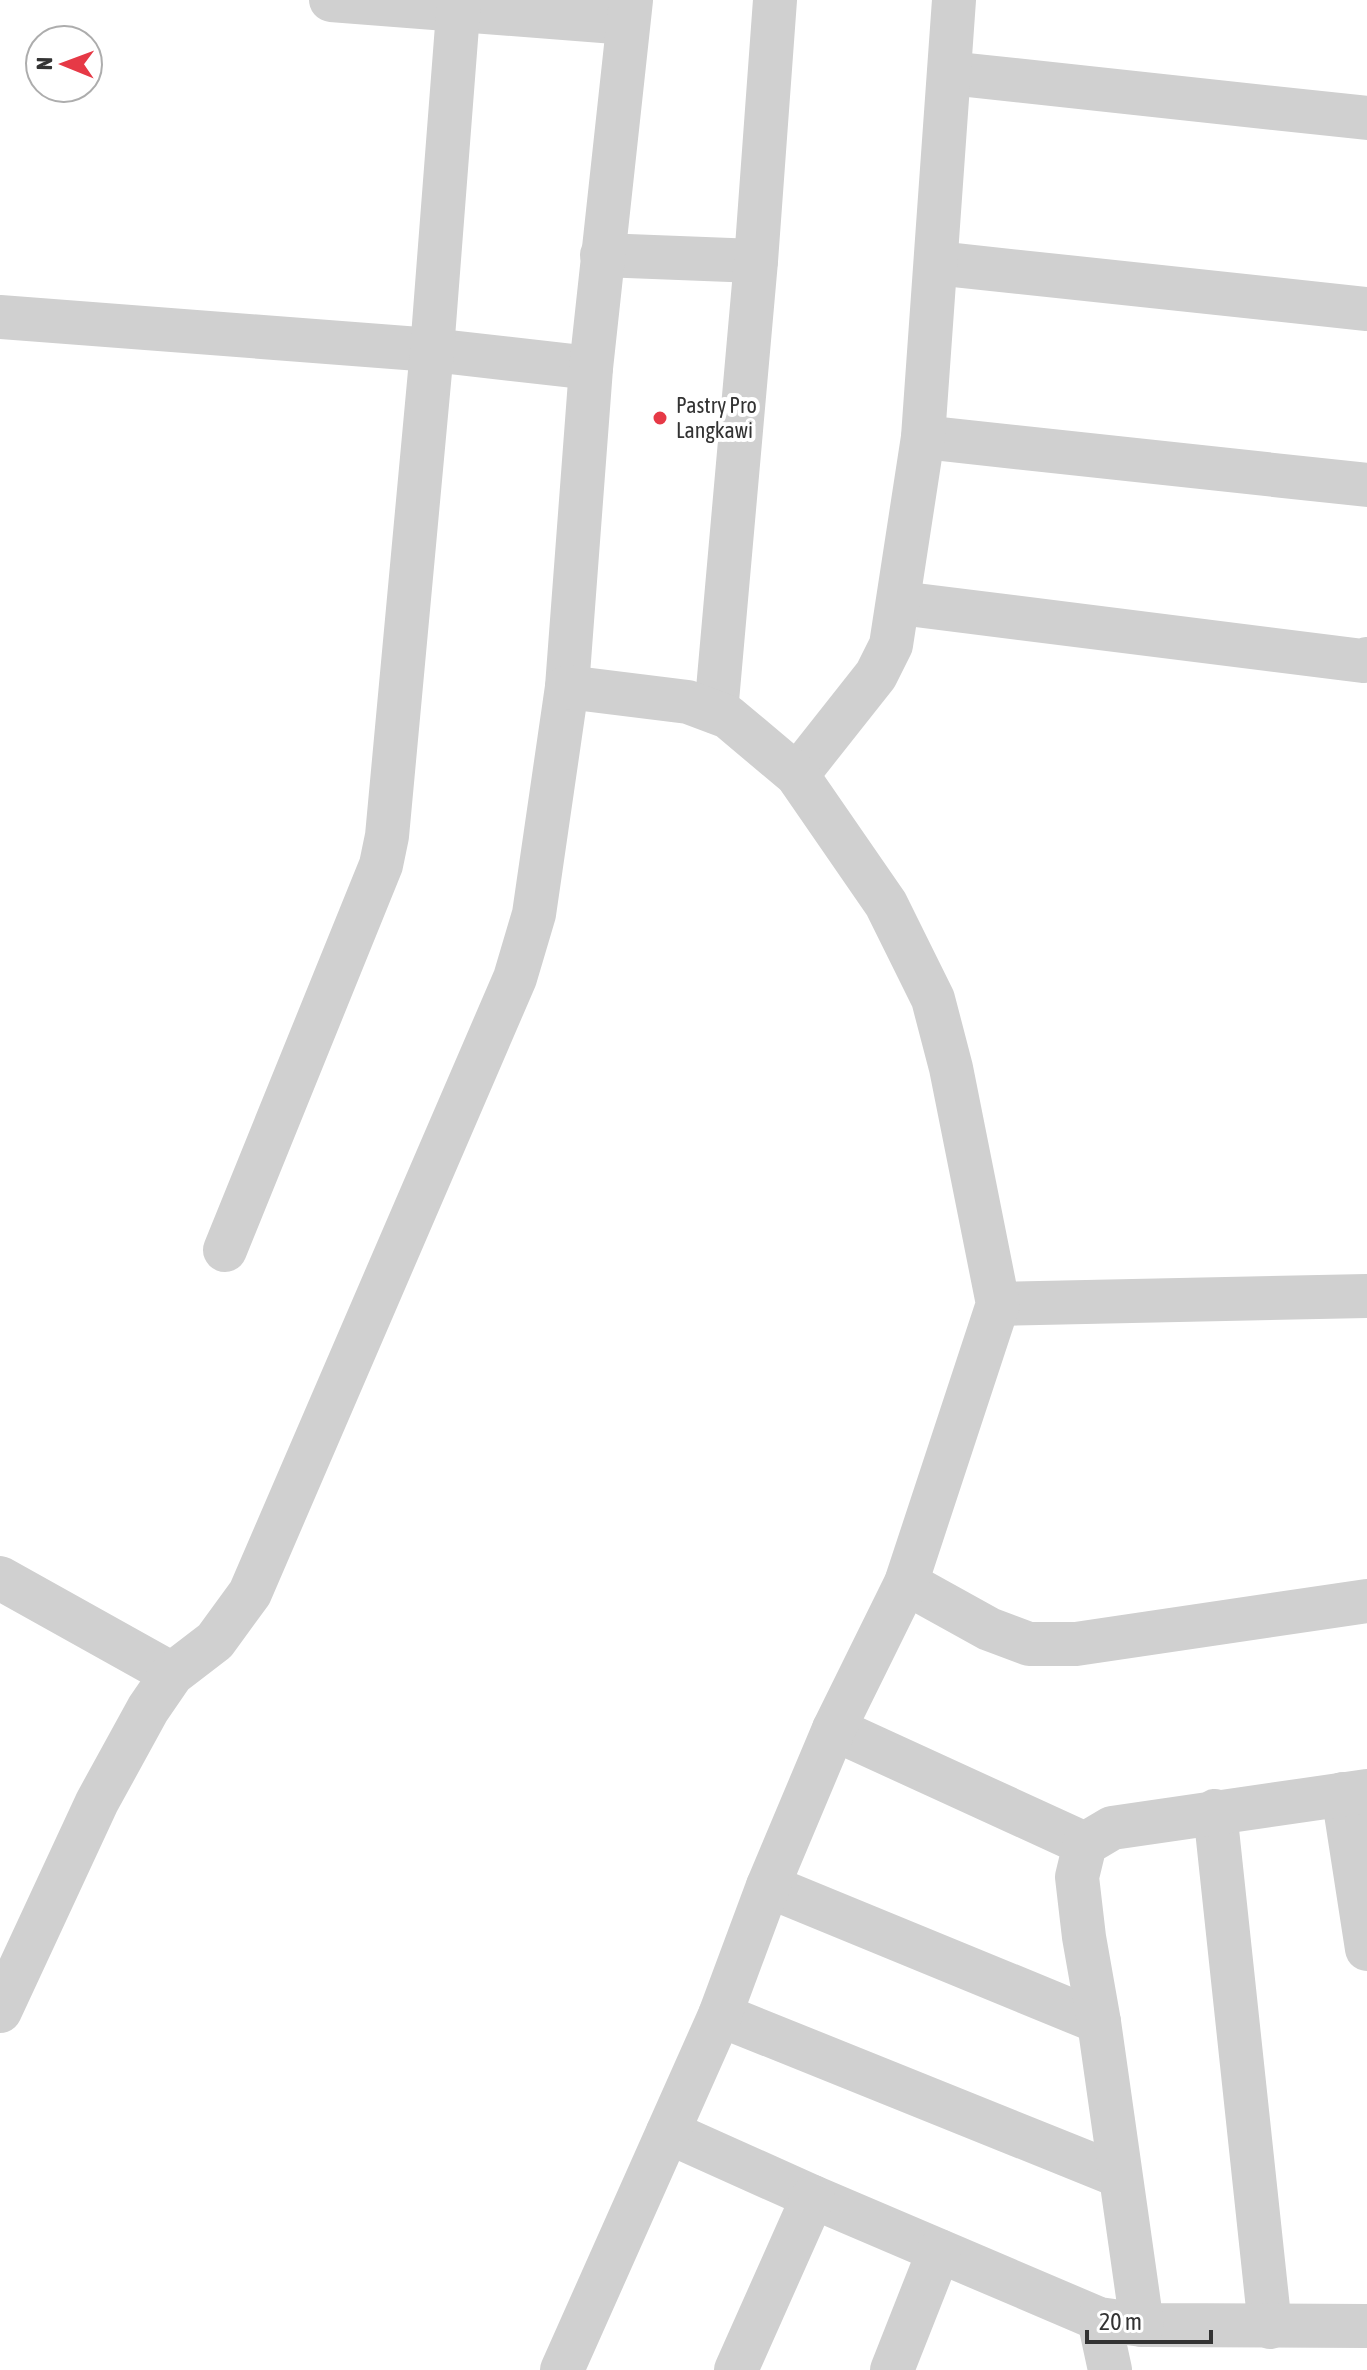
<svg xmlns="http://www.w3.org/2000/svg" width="1367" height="2370" viewBox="0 0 1367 2370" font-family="'Asap Condensed',sans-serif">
	<rect width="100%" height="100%" fill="#fff"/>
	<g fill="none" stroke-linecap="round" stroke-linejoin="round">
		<g stroke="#d0d0d0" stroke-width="44">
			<polyline points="331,0 628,23"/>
			<polyline points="949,73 1367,118"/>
			<polyline points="602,255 756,261"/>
			<polyline points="936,263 1367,309"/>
			<polyline points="0,317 432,350 591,368"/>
			<polyline points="923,437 1367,485"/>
			<polyline points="900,603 1363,661 1367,659"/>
			<polyline points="716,712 756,261 775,0"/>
			<polyline points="797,775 876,675 891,645 923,437 954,0"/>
			<polyline points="225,1250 381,865 387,836 432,350 459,0"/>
			<polyline points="998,1304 1367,1296"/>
			<polyline points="0,1578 172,1674"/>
			<polyline points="906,1583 989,1629 1029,1644 1076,1644 1367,1601"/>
			<polyline points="834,1729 1085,1844"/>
			<polyline points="1343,1794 1367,1949"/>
			<polyline points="1215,1811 1270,2327"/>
			<polyline points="768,1886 1099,2022"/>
			<polyline points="0,2011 97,1802 148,1709 172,1674 215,1641 250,1593 515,978 534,914 567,687 591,368 631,0"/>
			<polyline points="720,2015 1120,2176"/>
			<polyline points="668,2132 813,2197 1099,2319 1142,2325 1367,2326"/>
			<polyline points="1099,2319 1110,2370"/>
			<polyline points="1142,2325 1099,2022 1084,1937 1077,1877 1085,1844 1112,1828 1367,1791"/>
			<polyline points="562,2370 720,2015 768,1886 834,1729 906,1583 998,1304 951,1068 933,999 886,904 797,775 728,717 688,702 567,687"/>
			<polyline points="736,2370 813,2197"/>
			<polyline points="892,2370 939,2251"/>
		</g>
	</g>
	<circle fill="#e63946" stroke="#fff" stroke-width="3" cx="660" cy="418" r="8"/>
	<g text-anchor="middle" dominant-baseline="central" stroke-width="8" stroke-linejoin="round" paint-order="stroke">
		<g font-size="22" fill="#333" stroke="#fff" text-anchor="start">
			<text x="676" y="405">Pastry Pro<tspan x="676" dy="25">Langkawi</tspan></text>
		</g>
	</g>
	<g transform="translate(64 64) rotate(271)"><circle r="38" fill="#ffffff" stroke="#adadad" stroke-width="2"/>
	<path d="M0-6L14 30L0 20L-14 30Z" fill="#e63946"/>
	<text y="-12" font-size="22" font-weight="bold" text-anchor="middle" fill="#333333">N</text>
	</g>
	<path d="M1087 2330v12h124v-12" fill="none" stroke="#333333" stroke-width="4"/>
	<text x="1099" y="2330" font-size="24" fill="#333333" stroke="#ffffff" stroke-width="6" paint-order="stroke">20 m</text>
</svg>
